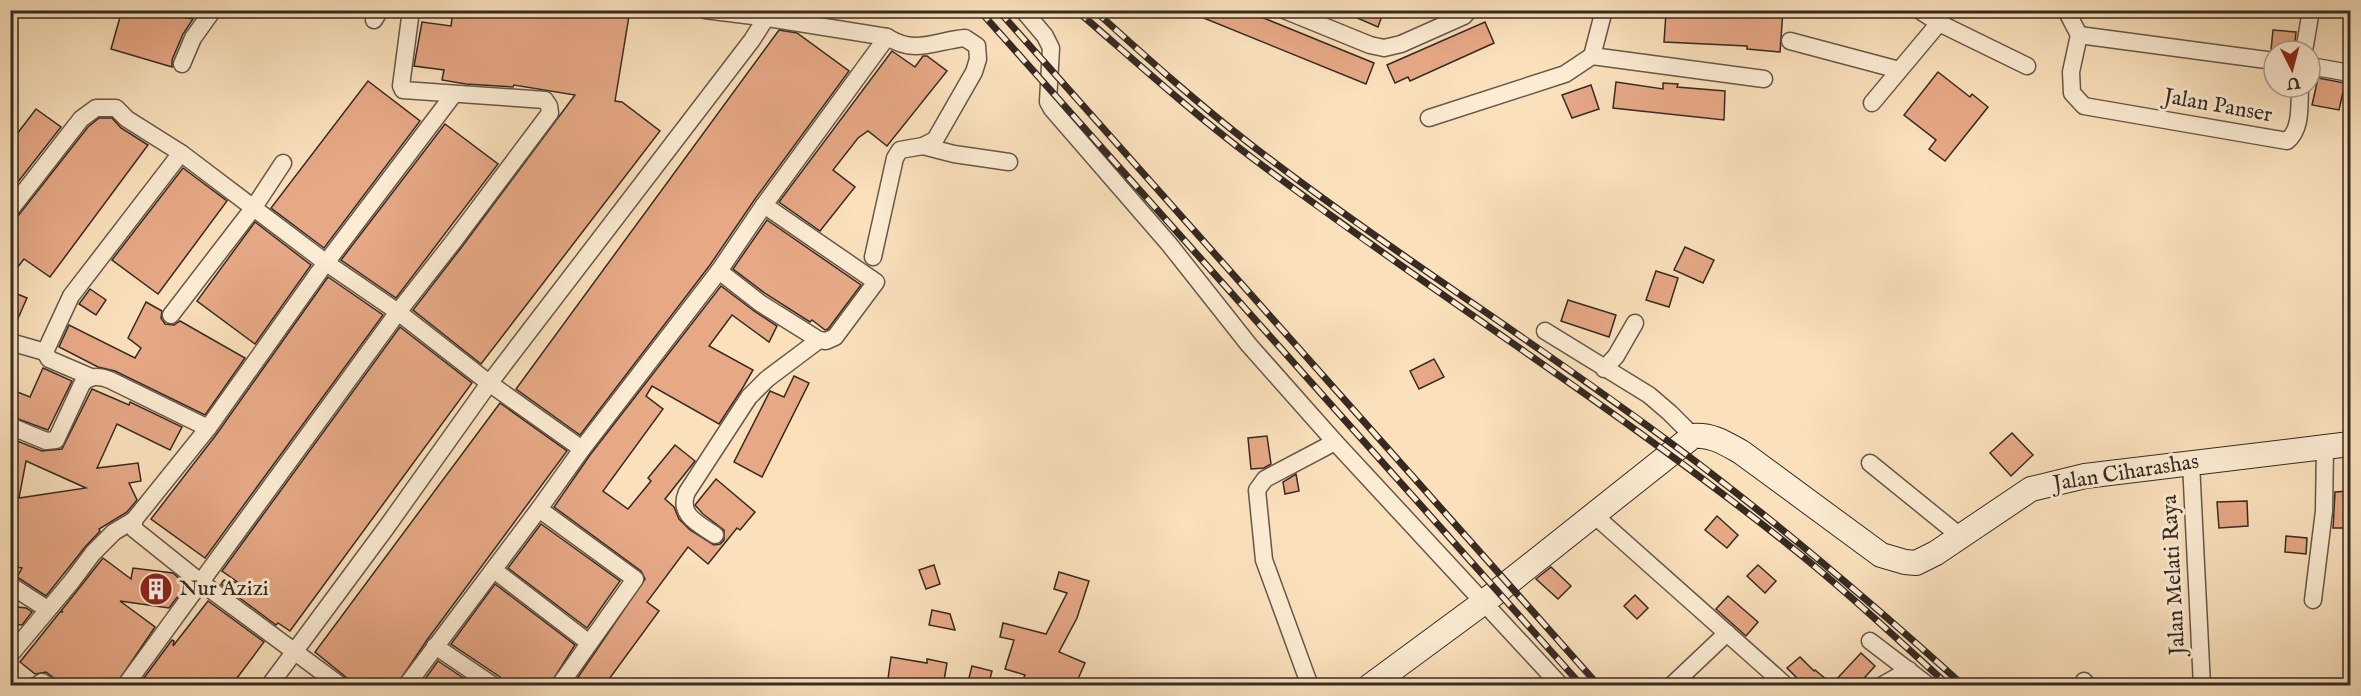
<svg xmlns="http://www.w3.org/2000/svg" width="2361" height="696" viewBox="0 0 2361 696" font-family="'IM FELL English',serif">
	<rect width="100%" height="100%" fill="#fae1bc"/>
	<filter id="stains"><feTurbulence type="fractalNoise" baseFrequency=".00333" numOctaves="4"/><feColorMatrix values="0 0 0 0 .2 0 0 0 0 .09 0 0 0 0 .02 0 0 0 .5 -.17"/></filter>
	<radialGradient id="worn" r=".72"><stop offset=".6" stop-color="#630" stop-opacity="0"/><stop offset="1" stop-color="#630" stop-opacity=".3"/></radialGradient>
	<g fill="#e7a886" stroke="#362a23" stroke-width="1.5" fill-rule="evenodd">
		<polygon points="122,10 187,10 182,17 193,19 183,34 172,60 172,67 111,49"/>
		<polygon points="453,10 630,10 615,101 622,102 660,131 481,364 413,310 461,248 575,95 514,85 513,87 466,84 442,80 444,70 414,66 422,22 451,26"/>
		<polygon points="1184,10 1244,10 1374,63 1366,84"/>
		<polygon points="1339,10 1384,10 1378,27"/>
		<polygon points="1720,10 1783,10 1780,52 1747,49 1747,46 1664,42 1666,13 1719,15"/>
		<polygon points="1485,22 1494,43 1410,81 1408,77 1395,83 1387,65"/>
		<polygon points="779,30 797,33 849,71 755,199 710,265 580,435 516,389"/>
		<polygon points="2273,30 2296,32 2294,51 2271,50"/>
		<polygon points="892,51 915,67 923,56 927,56 947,71 887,146 868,131 858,138 833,170 855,187 820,231 779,202"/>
		<polygon points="1938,72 1970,97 1972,94 1988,107 1945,161 1929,149 1936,140 1904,115"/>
		<polygon points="2318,78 2345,83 2339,110 2312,105"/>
		<polygon points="368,81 420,121 324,248 271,208"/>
		<polygon points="1616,82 1663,89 1663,83 1678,84 1677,87 1725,91 1724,120 1613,108"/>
		<polygon points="1591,85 1599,109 1572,118 1562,95"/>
		<polygon points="36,109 61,127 10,192 10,143"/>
		<polygon points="99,118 112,118 121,128 148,145 50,277 24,259 10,277 10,220 18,216 88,127"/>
		<polygon points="445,124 498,164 396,298 341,260"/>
		<polygon points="183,168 227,201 158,294 112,260"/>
		<polygon points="767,220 861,285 828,329 825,330 812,320 810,322 766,294 733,269"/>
		<polygon points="255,222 311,265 255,344 197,301"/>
		<polygon points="1685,247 1714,260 1703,283 1674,270"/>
		<polygon points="1656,271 1678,278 1669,307 1646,300"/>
		<polygon points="328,277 383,315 205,558 151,519 216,435"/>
		<polygon points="721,286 754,311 777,326 769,342 732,315 709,346 753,370 742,389 719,424 652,386 646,396 663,409 603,491 628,509 651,481 648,478 675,445 695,461 665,499 674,507 679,519 690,530 714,545 720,544 724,540 724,530 703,514 695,505 716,479 755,512 740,530 737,528 708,564 688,547 647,602 659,611 604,686 572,686 645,579 641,571 554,507 590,455"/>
		<polygon points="90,289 106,300 96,315 79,304"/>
		<polygon points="10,291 27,298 12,332 10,332"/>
		<polygon points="1568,300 1616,315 1609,337 1561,321"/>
		<polygon points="146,302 162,311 161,318 165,324 174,325 180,321 245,358 205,415 115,371 98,367 59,347 69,325 135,358 141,348 128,338"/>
		<polygon points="400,327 472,383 290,631 278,623 276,625 221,584 224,580 239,583 222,571"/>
		<polygon points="1434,359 1444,377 1419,389 1410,371"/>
		<polygon points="43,368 72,381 48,430 10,416 10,389 30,397"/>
		<polygon points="794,376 809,383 762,477 734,462 770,391 784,397"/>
		<path d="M92,389L129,405L130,402L182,427L170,450L117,424L97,468L138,463L141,481L129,483L137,500L127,512L99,529L100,531L85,547L46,596L17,577L22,568L10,566V438L42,451L62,449ZM26,461L86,488L19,498Z"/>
		<polygon points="500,403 567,451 427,640 396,686 351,686 347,678 315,652"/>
		<polygon points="2012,433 2033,455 2011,476 1990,453"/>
		<polygon points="1267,436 1271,464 1264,468 1251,469 1248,438"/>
		<polygon points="1296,474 1299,491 1285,494 1283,482"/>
		<polygon points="2350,491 2350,528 2333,528 2335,492"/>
		<polygon points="2247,501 2248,526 2219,528 2217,502"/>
		<polygon points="1717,516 1738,535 1727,548 1705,530"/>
		<polygon points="541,524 620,581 587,628 508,568"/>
		<polygon points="2286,536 2307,538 2306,554 2285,552"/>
		<polygon points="103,558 131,579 133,568 173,573 183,582 182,591 169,608 120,601 155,627 115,686 64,686 46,672 35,674 20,662 60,612 63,612 61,611"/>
		<polygon points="934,565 940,584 926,589 919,570"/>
		<polygon points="1758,565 1776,581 1765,593 1747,576"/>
		<polygon points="1551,567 1571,586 1558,599 1536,579"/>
		<polygon points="1059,572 1089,581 1077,618 1059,652 1085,663 1075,686 1020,686 1025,675 1005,669 1014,640 1000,637 1003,623 1046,634 1067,593 1054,589"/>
		<polygon points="495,584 575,645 549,686 504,686 500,677 451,644"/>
		<polygon points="1635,595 1648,608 1637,619 1624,606"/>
		<polygon points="1728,596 1758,622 1746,636 1716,609"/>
		<polygon points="208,601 264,642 231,686 138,686 172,640 174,641 173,646"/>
		<polygon points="10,606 26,608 32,612 22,625 10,624"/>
		<polygon points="932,610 950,614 955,630 929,625"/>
		<polygon points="1861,653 1875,666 1857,686 1802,686 1805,681 1801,678 1799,680 1787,668 1800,657 1814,671 1815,670 1832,684"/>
		<polygon points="891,657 927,663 927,659 947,663 943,686 887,686"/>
		<polygon points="438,661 475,686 420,686"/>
		<polygon points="972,666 992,671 988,686 967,686"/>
	</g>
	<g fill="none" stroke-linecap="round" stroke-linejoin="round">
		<g stroke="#675849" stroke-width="19">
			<g id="street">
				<path d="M705,10L768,18L887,37C916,55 934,41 965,38L977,46L978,59L974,72L935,140L923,146L900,150L895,158L873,257"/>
				<polyline points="1023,10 1045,36 1051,48 1048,102 1052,109 1169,244 1249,345 1335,442 1561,686"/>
				<polyline points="1284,10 1370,45 1384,48 1401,44 1464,16 1469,10"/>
				<polyline points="1604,10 1592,56 1764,79"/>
				<polyline points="1919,10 1939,23 2027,66"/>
				<path d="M2066,10L2079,35L2071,72L2072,93L2084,106L2287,141C2302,129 2299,105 2300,87"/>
				<polyline points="374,20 380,10"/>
				<polyline points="2079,35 2274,61"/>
				<polyline points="1790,41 1899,70"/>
				<polyline points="2304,51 2311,10"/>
				<polyline points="182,64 193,38 213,10"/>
				<polyline points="2310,66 2350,73"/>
				<polyline points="1872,103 1939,23 1942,10"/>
				<polyline points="1429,118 1565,74 1592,56"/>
				<polyline points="923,146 954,154 1009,162"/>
				<polyline points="10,210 81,119 96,108 116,108 127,119 181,153 325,262 398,312 489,383 582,449"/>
				<polyline points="719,271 760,303 819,340 826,341 835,337 876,282 764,205"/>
				<polyline points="171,315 254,207 283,163"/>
				<polyline points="1545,331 1649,395 1670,413 1693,436"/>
				<polyline points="10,342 45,352"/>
				<polyline points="1604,369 1616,356 1635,323"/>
				<polyline points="91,377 49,359 45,352 71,296 181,153"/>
				<path d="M10,426L46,441L56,440L82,384C90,375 99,376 110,380L208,428"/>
				<polyline points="1870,463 1960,536"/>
				<polyline points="2191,463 2202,686"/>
				<polyline points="539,509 635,579 559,686"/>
				<polyline points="1594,515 1783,683 1780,686"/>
				<path d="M715,535C699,524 677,515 687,492L749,397L767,379L819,340"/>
				<polyline points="494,570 588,642"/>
				<polyline points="10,585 47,609"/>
				<polyline points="2313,600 2324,511 2325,447"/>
				<polyline points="1870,641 1929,686"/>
				<polyline points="435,646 494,686"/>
				<polyline points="10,655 72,581 93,553 114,532 134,520"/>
				<polyline points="2084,681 2088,686"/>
				<polyline points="36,686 42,682 49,686"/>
				<polyline points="125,686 398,312 453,242 550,113 549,106 545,100 403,90 401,86 411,10"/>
				<polyline points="269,686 386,528 485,389 752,40 771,10"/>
				<polyline points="341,686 199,581 134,529 134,520 208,428 319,272 454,94"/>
				<polyline points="406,686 539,509 582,449 719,271 764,205 887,37"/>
				<polyline points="1310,686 1264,560 1257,490 1265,479 1335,442"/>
				<polyline points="1671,686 1727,633"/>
				<polyline points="1881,686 1909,670"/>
			</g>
		</g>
		<g stroke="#362a23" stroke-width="26">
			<path id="secondary" d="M1370,686L1484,602L1693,436C1711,434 1725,443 1741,452L1881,555L1905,562L1916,563L1936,553L2031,489L2085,476L2350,444"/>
		</g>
		<use href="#street" stroke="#fcecd3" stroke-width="16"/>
		<use href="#secondary" stroke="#fcecd3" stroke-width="24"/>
		<g stroke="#362a23" stroke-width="7">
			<g id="rail">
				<polyline points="979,10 1582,686"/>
				<polyline points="998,10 1599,686"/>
				<path d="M1076,10C1134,60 1190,111 1251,157C1426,289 1614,406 1786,543C1843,588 1895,637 1949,686"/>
				<path d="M1094,10C1146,57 1198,104 1254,147C1392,253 1540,345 1679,449C1778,523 1872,603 1964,686"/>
			</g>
		</g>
		<use href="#rail" stroke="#fcecd3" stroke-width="4.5" stroke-dasharray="14" stroke-linecap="butt"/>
	</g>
	<defs>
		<g id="building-disc" transform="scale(1.725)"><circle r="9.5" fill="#8f2418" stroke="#fcecd3"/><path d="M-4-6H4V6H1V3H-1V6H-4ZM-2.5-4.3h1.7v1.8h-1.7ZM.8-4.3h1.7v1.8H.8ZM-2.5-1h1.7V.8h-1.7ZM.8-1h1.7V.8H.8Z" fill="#fff"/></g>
	</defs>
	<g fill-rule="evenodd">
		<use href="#building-disc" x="156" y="589"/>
	</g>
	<g text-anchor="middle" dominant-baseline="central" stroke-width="6" stroke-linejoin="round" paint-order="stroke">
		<g font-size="22" fill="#362a23" stroke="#fcecd3">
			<text transform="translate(2218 106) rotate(10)">Jalan Panser</text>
			<text transform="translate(2126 473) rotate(-9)">Jalan Ciharashas</text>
			<text transform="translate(2174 575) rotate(-93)">Jalan Melati Raya</text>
		</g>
		<g font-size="22" fill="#362a23" stroke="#fcecd3" text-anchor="start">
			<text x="179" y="589">Nur Azizi</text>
		</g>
	</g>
	<rect width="2361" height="696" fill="none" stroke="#fae1bc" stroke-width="36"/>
	<rect x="12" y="12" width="2337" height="672" fill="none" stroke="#362a23" stroke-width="3"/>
	<rect x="18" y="18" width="2325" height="660" fill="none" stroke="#362a23" stroke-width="1.5"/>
	<g transform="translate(2292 69) rotate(174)"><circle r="28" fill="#fcecd3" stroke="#ad9e8d" stroke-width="1.5"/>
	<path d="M0-4.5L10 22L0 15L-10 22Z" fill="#8f2418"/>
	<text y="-9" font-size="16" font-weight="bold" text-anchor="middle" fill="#362a23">U</text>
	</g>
	<rect width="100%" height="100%" filter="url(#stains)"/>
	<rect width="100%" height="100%" fill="url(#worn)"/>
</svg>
